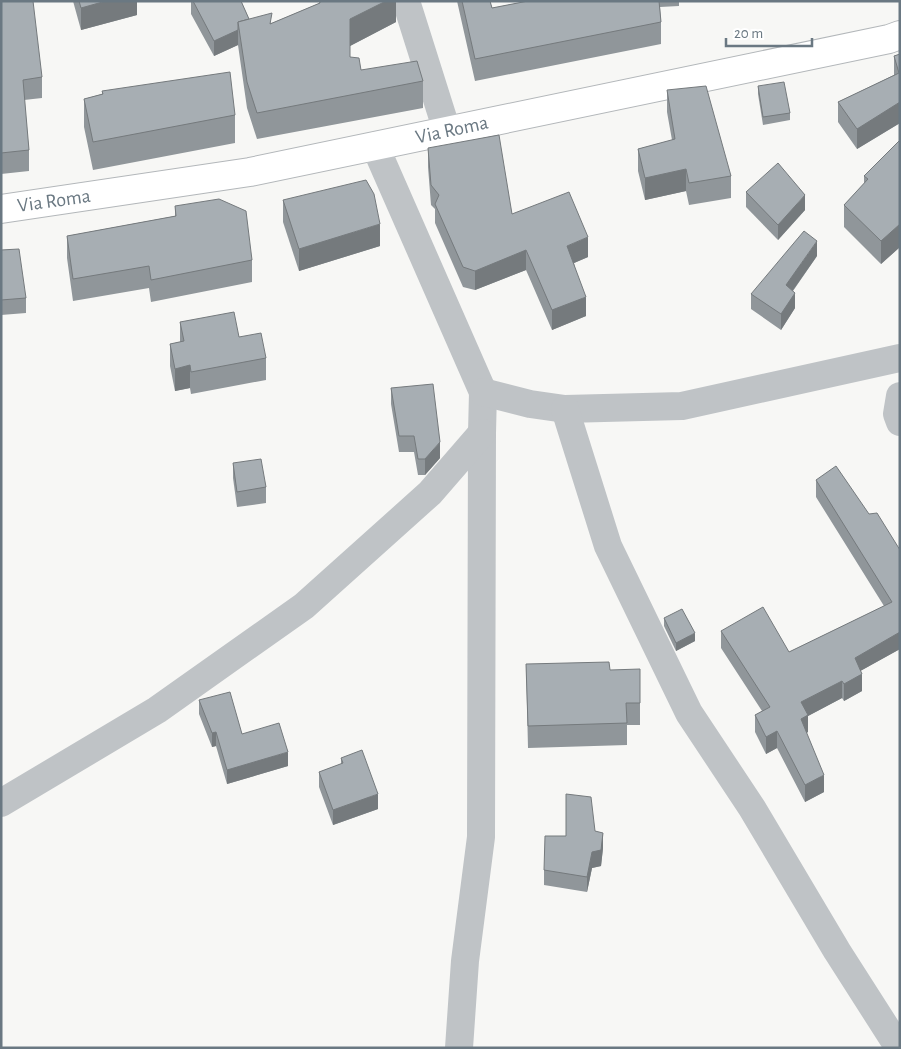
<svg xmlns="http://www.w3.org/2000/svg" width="901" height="1049" viewBox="0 0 901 1049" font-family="'Alegreya Sans',sans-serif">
	<rect width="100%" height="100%" fill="#f7f7f5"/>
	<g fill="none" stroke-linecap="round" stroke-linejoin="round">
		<g stroke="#b3b7ba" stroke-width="30">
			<polyline id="major" points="1,209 250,172 889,39 900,35"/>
		</g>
		<g stroke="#bfc3c6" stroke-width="28">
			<polyline points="406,1 447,131"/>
			<polyline points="375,146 483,392 482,433 481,837 465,961 459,1048"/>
			<polyline points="483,392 530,404 565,409 682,406 900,358"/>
			<polyline points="900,396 897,414 900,422"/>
			<polyline points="565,409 608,546 689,713 752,808 837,951 899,1048"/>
			<polyline points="1,803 157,710 304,606 430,493 482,433"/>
		</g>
		<use href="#major" stroke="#fff" stroke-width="28"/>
	</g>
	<g fill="#90969a">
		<polygon points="1,1 42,77 42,98 24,100 29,150 29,171 1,174"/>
		<polygon points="73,1 137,1 137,15 81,30"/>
		<polygon points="191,1 241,1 249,19 272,23 320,3 319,3 319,1 396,1 396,22 350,46 350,57 361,70 423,81 423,108 257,139 247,108 238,45 214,56 191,14"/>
		<polygon points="457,1 490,1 492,8 528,1 679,1 679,6 660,7 661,22 661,44 475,81"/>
		<polygon points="900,54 900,123 857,149 838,122 838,102 894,75 894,56"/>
		<polygon points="758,86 790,113 790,120 763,125 758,94"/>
		<polygon points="667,90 731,176 731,198 689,205 686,191 645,200 638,171 638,149 672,140 667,112"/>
		<polygon points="102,91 235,115 235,143 93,170 84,127 84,99 102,94"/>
		<polygon points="900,140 900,247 881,264 844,227 844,205 864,184 864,176"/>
		<polygon points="428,148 512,214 588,257 574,263 586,316 552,330 526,270 475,290 463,287 435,223 435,209 431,205 428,167"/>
		<polygon points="746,192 805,210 778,240 746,207"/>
		<polygon points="283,200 380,246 299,271 283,222"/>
		<polygon points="175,206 252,260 252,282 151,302 149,288 73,301 67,258 67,236 175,216"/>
		<polygon points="1,250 26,298 26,313 1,315"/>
		<polygon points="817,256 793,291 795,308 781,330 751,309 751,294"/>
		<polygon points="180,322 239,337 266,358 266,380 191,394 190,388 175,391 170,366 170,344 180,342"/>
		<polygon points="391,388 440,458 425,475 418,475 414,452 399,452 391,404"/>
		<polygon points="233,463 266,487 266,503 237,507 233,478"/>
		<polygon points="816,480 869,514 900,550 900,649 860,671 862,691 844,701 842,698 808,716 808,732 806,733 824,792 805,802 777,748 766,754 755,732 755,715 762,711 721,648 721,631 789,652 884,606 816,497"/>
		<polygon points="664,618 695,641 676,651 664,626"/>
		<polygon points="526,664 610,670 640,703 640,725 627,725 627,745 528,748"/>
		<polygon points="199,700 242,734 288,766 227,784 216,746 212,747 199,714"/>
		<polygon points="341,758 378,809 333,825 319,787 319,772 341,764"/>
		<polygon points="595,831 603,848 601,866 592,868 587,892 544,885 544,870 566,836"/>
	</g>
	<g fill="#757a7d">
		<polygon points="106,1 137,1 137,15 81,30 81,8"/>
		<polygon points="386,1 396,1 396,22 350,46 350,19"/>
		<polygon points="238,30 238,45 214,56 214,41"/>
		<polygon points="900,102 900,123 857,149 857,129"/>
		<polygon points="686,169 686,191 645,200 645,178"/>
		<polygon points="805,195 805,210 778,240 778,225"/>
		<polygon points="380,224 380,246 299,271 299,249"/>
		<polygon points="900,224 900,247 881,264 881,241"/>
		<polygon points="588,237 588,257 567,266 567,246"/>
		<polygon points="817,241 817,256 786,300 786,285"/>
		<polygon points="526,250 526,270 475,290 475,271"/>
		<polygon points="795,293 795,308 781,330 781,314"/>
		<polygon points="586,297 586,316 552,330 552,310"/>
		<polygon points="190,365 190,388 175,391 175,369"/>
		<polygon points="440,442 440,458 425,475 425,459"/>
		<polygon points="900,632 900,649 855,674 855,658"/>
		<polygon points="695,633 695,641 676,651 676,643"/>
		<polygon points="862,674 862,691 844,701 844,684"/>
		<polygon points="842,681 842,698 808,716 808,732 801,736 801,702"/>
		<polygon points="777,731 777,748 766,754 766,737"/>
		<polygon points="216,732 216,746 212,747 212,733"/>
		<polygon points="288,752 288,766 227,784 227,770"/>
		<polygon points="824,775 824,792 805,802 805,785"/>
		<polygon points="378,794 378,809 333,825 333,810"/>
		<polygon points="603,833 603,848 601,866 592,868 587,892 587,877 592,852"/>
	</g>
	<g fill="#a7aeb3" stroke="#757a7d">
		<polygon points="1,1 33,1 42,77 23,80 29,150 1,153"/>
		<polygon points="79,1 106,1 81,8"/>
		<polygon points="193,1 241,1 249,19 238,22 238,30 214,41"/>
		<polygon points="320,1 386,1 350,19 350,57 359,58 361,70 417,61 423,81 257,113 247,82 238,22 272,13 270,24 320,3"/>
		<polygon points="462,1 490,1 492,8 528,1 659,1 661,22 475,59"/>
		<polygon points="900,54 900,102 857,129 838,102 899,73 894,56"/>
		<polygon points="230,72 235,115 93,142 84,99 103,94 102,91"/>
		<polygon points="784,82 790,113 763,117 758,86"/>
		<polygon points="706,86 731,176 689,183 686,169 645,178 638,149 675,139 667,90"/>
		<polygon points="499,135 512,214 569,192 588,237 567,246 586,297 552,310 526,250 475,271 463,267 435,204 439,195 431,185 428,148"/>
		<polygon points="900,140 900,224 881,241 844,205 868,179 864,176"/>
		<polygon points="778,163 805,195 778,225 746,192"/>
		<polygon points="366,180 374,194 380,224 299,249 283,200"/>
		<polygon points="219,199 246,211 252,260 151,280 149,266 73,279 67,236 176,216 175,206"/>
		<polygon points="804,231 817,241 786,285 795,293 781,314 751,294"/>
		<polygon points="19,249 26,298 1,300 1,250"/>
		<polygon points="234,312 239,337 261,333 266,358 191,372 190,365 175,369 170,344 184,341 180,322"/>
		<polygon points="433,384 440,442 425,459 418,459 414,436 399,436 391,388"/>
		<polygon points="261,459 266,487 237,492 233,463"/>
		<polygon points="836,466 869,514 877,513 900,550 900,632 855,658 862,674 844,684 842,681 801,702 808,715 801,719 824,775 805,785 777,731 766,737 755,715 770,707 721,631 763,607 789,652 892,602 816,480"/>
		<polygon points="682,609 695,633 676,643 664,618"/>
		<polygon points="609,662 610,670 640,669 640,703 626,703 627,723 528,726 526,664"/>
		<polygon points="230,692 242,734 279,723 288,752 227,770 216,732 212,733 199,700"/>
		<polygon points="362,750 378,794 333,810 319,772 343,763 341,758"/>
		<polygon points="566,794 591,797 595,831 603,833 601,850 592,852 587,877 544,870 545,836 566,836"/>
	</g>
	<g text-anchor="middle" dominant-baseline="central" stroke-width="5" stroke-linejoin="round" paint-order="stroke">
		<g font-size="20" fill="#6a7882" stroke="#fff">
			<text transform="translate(452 130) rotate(-12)">Via Roma</text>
			<text transform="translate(54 201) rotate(-8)">Via Roma</text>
		</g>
	</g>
	<rect width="901" height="1049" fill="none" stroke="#6a7882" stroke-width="5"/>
	<path d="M726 38v8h86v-8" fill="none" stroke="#6a7882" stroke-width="2.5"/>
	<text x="734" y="38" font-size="15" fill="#6a7882" stroke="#ffffff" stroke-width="4" paint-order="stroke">20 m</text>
</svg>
